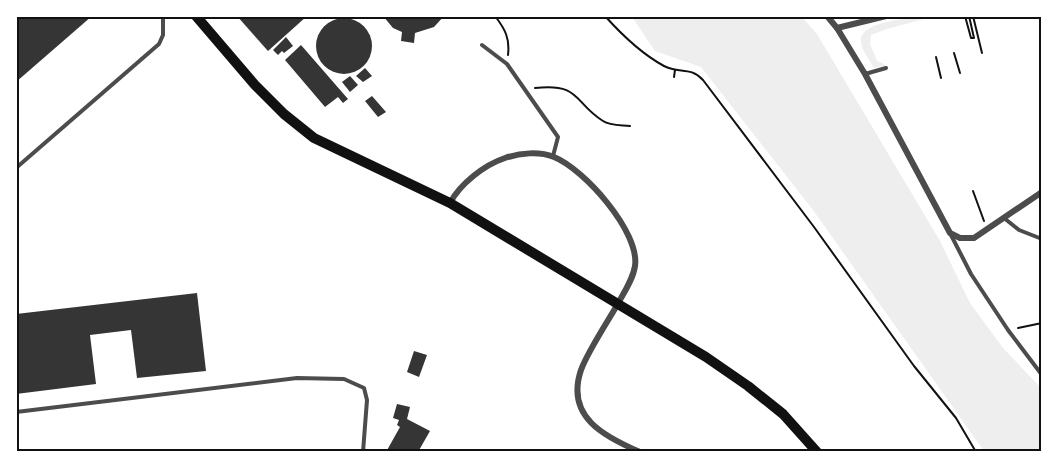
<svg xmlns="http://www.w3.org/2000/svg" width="1058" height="468" viewBox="0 0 1058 468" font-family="'Space Grotesk',sans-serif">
	<rect width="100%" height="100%" fill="#fff"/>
	<g fill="#eee">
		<polygon points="632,17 802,17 817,34 940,241 970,303 1003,348 1041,388 1041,451 984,451 813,210 701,67 655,51"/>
		<path d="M913,17H931L887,29L871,35L870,44L877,61L886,65L874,68C870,61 862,51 861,42C858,23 900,20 913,17Z"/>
	</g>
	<g fill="#353535">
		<polygon points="16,16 92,16 16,82"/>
		<polygon points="237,16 307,16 268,51"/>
		<polygon points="383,16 444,16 434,27 415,33 414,43 401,41 402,32 393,28"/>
		<circle cx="344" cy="46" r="28"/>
		<polygon points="286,37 293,46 284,53 282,51 278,55 273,50"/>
		<polygon points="301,45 348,99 343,103 338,97 325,107 285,60"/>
		<polygon points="365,68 372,76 363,82 356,76"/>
		<polygon points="350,76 358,85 350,92 342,82"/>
		<polygon points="372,96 386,112 378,117 365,101"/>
		<polygon points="197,293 206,371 137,378 131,330 90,335 96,384 16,394 16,314"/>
		<polygon points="414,351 427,355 419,377 407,372"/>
		<polygon points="397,404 410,407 407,419 430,431 418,452 386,452 400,427 397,425 399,420 393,418"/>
	</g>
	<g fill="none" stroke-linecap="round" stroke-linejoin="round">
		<g stroke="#111" stroke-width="2">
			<path d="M495,16C505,29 510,38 508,55"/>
			<path d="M605,16C622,35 642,54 664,66C679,74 690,66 703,80L814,227L914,366L956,418L976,452"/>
			<polyline points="965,16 971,38 974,38 969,16"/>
			<polyline points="973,16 982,53"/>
			<polyline points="954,53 960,73"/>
			<polyline points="936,57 941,78"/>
			<polyline points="674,77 675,70"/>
			<path d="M535,88C581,83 573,102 603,121C610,126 621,125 630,126"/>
			<polyline points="973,191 984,221"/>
			<polyline points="1018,328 1042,323"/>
		</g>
		<g stroke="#4c4c4c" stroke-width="4">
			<polyline points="482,45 507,64 558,137 553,156"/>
			<polyline points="865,74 886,68"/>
			<polyline points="16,168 159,44 163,35 163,16"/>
			<polyline points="1004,218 1019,230 1042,239"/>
			<polyline points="951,235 971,274 1008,330 1042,375"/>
			<polyline points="16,412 297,378 344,379 364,388 367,400 363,452"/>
		</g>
		<g stroke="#4c4c4c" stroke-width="6">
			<polyline points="827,16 837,28 865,74 950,233 960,238 974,238 1042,192"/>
			<polyline points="837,28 886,16"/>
			<path d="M450,203C460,184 484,165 505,158C520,153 539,151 554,157C584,169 640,232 635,266C633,280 623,294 616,307C606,324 587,353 581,370C565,417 605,437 640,452"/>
		</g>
		<polyline stroke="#111" stroke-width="10" points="196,16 255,85 284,114 314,138 450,203 706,357 748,386 783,414 817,452"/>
	</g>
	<rect width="1058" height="468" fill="none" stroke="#ffffff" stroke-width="36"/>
	<rect x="18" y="18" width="1022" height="432" fill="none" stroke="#111" stroke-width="2"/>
</svg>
